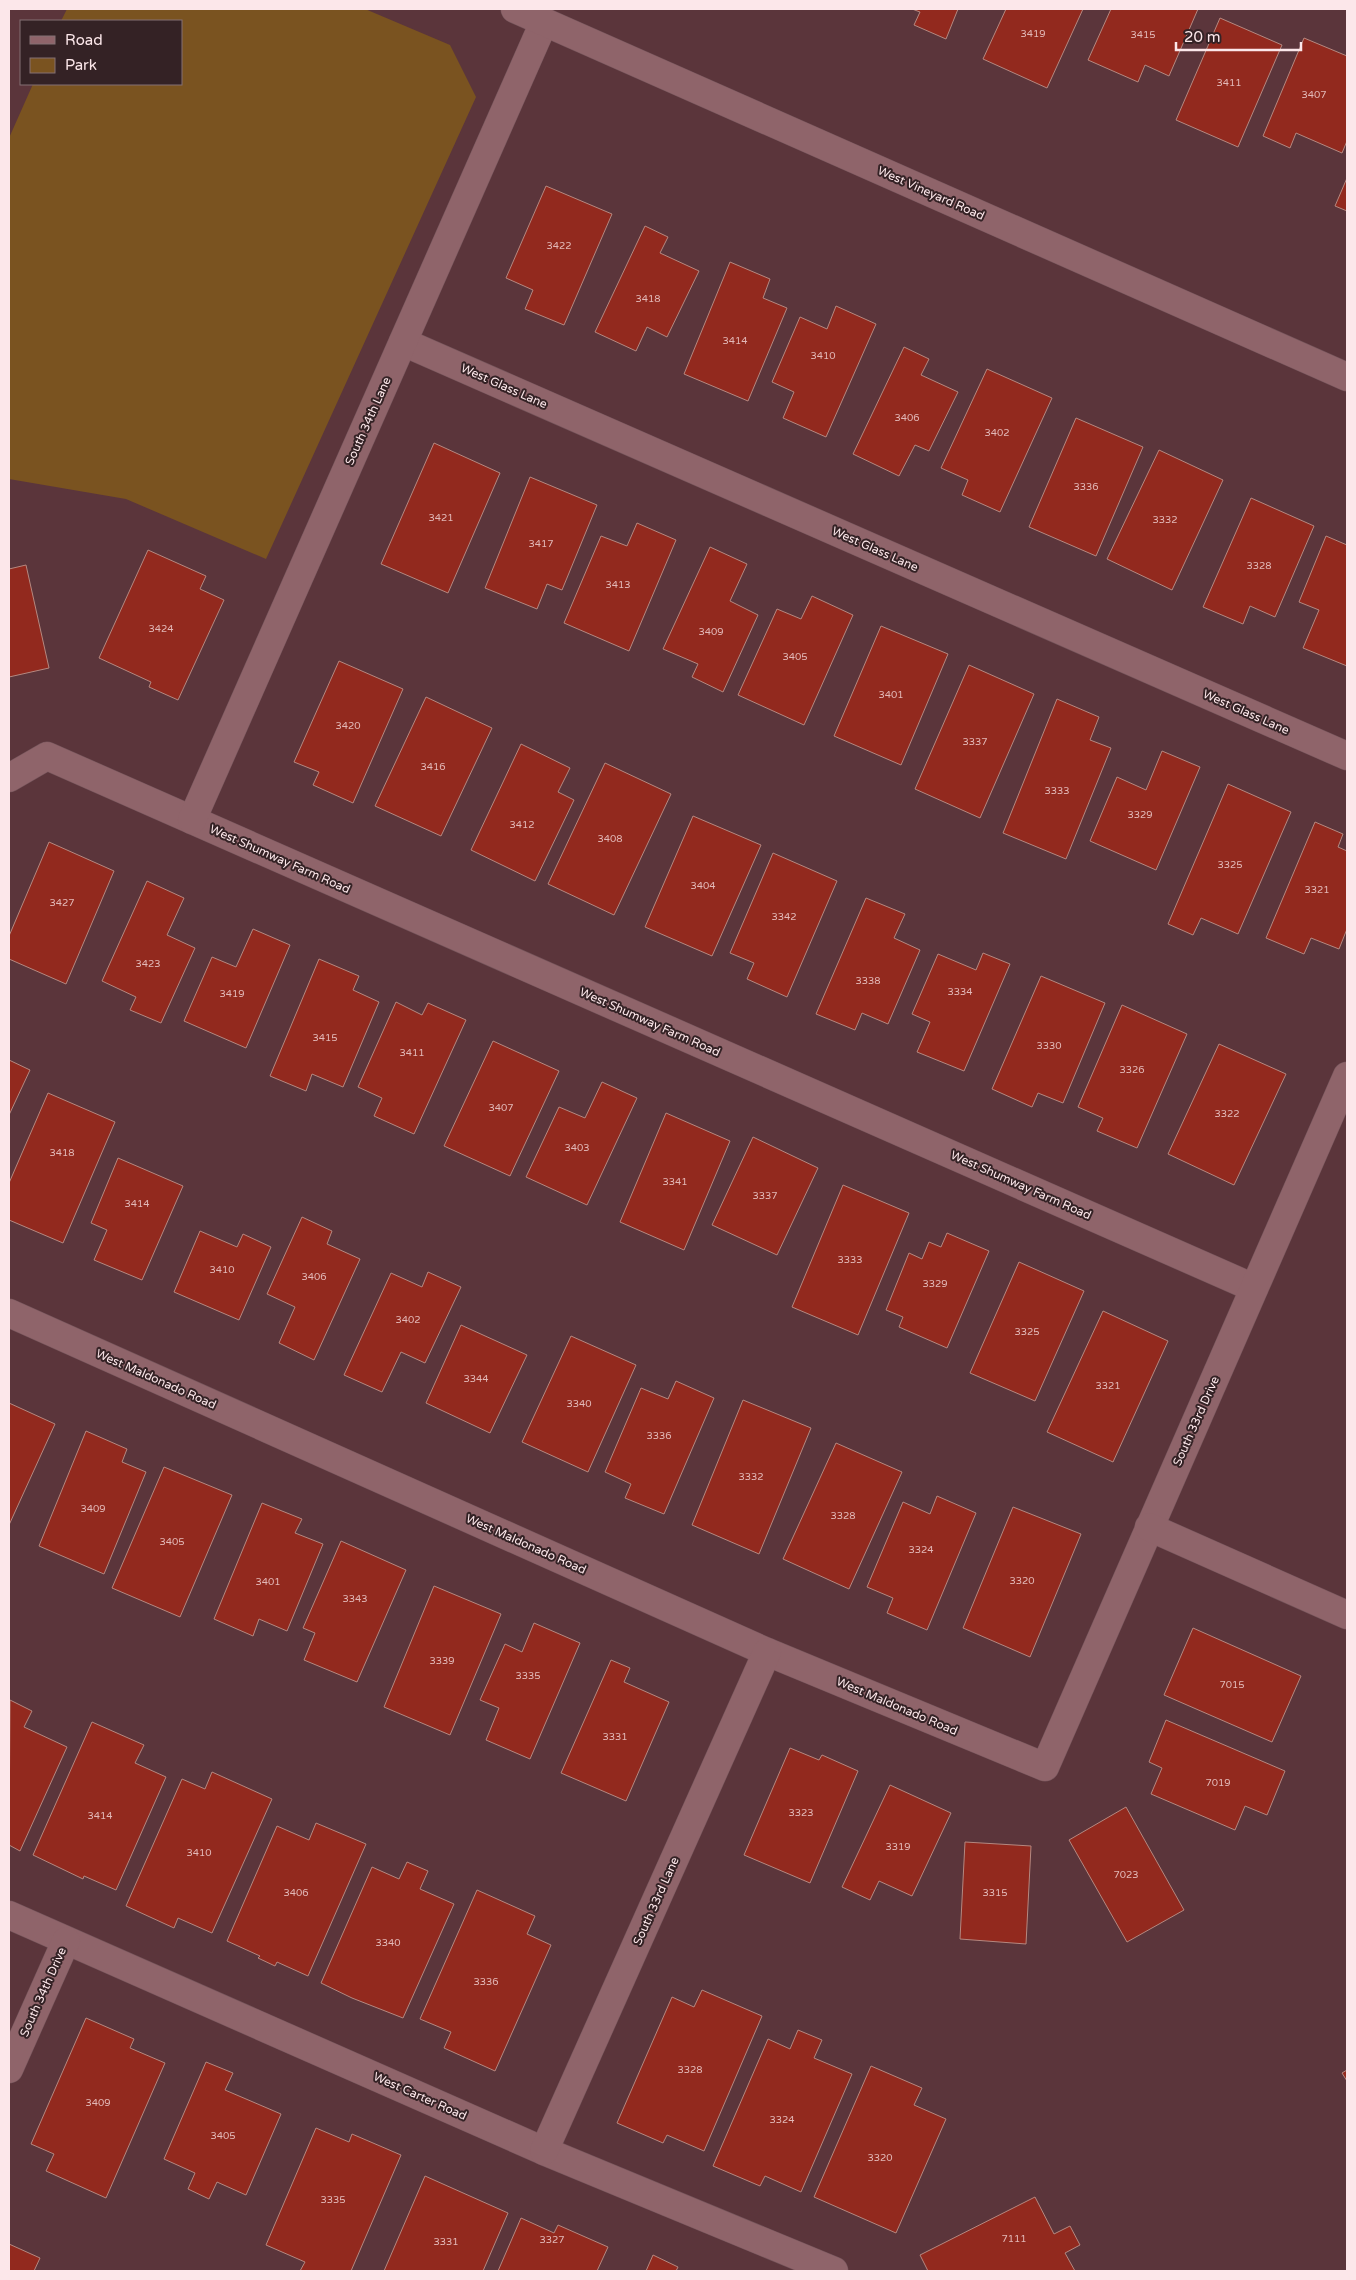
<svg xmlns="http://www.w3.org/2000/svg" width="1356" height="2280" viewBox="0 0 1356 2280" font-family="'Varela Round',sans-serif">
	<rect width="100%" height="100%" fill="#5b353b"/>
	<polygon fill="#7a5320" points="67,9 365,9 450,45 476,97 266,559 126,499 9,479 9,138 33,84 181,84 181,21 61,21"/>
	<g fill="#92291e" stroke="#b58880">
		<polygon points="912,9 958,9 946,39 914,25 920,12"/>
		<polygon points="1006,9 1083,9 1047,88 983,59"/>
		<polygon points="1111,9 1198,9 1169,76 1145,65 1138,82 1088,60"/>
		<polygon points="1220,18 1282,45 1238,147 1176,120"/>
		<polygon points="1304,38 1347,56 1347,141 1342,153 1296,133 1290,148 1263,136"/>
		<polygon points="1347,178 1347,211 1335,206"/>
		<polygon points="546,186 612,214 564,325 525,309 533,290 506,278"/>
		<polygon points="645,226 668,237 660,253 699,271 667,337 647,327 636,351 595,332"/>
		<polygon points="730,262 770,279 763,298 787,308 748,401 684,374"/>
		<polygon points="836,306 876,324 826,437 783,418 794,392 772,382 800,317 827,329"/>
		<polygon points="904,347 929,359 921,375 958,392 929,451 915,445 899,476 853,454"/>
		<polygon points="987,369 1052,398 1000,512 962,495 968,480 941,468"/>
		<polygon points="1076,418 1143,447 1096,556 1029,527"/>
		<polygon points="434,443 500,473 448,593 381,564"/>
		<polygon points="1159,450 1223,480 1172,590 1107,559"/>
		<polygon points="530,477 597,505 562,590 547,584 537,609 485,588"/>
		<polygon points="1251,498 1314,526 1275,617 1250,606 1243,624 1203,607"/>
		<polygon points="637,523 676,540 629,651 564,623 601,536 627,546"/>
		<polygon points="1326,536 1347,545 1347,666 1303,648 1319,610 1299,602"/>
		<polygon points="710,547 747,564 730,601 758,615 723,692 692,677 698,664 663,649"/>
		<polygon points="148,550 206,576 200,589 224,600 178,700 149,687 151,682 99,658"/>
		<polygon points="26,565 49,668 9,677 9,569"/>
		<polygon points="812,596 853,615 804,725 738,695 777,609 801,619"/>
		<polygon points="881,626 948,654 901,765 834,736"/>
		<polygon points="339,661 403,689 353,803 313,785 319,772 294,762"/>
		<polygon points="969,665 1034,694 980,818 915,789"/>
		<polygon points="426,697 492,728 441,836 375,806"/>
		<polygon points="1057,699 1099,717 1090,740 1111,748 1066,859 1003,833"/>
		<polygon points="521,744 570,768 558,792 574,800 535,881 471,850"/>
		<polygon points="1162,751 1200,767 1156,870 1090,841 1117,777 1146,790"/>
		<polygon points="605,763 671,794 614,915 548,884"/>
		<polygon points="1228,784 1291,812 1238,934 1201,918 1193,935 1168,924"/>
		<polygon points="693,816 761,845 712,956 645,927"/>
		<polygon points="1315,822 1343,834 1338,847 1347,851 1347,929 1339,949 1311,938 1304,954 1266,938"/>
		<polygon points="49,842 114,871 66,984 9,959 9,936"/>
		<polygon points="773,853 837,881 787,997 747,979 754,963 730,953"/>
		<polygon points="147,881 184,898 167,935 195,948 161,1023 130,1010 136,997 102,981"/>
		<polygon points="866,898 905,914 894,938 920,950 888,1024 862,1013 855,1030 816,1014"/>
		<polygon points="253,929 290,945 246,1048 184,1021 212,957 236,967"/>
		<polygon points="983,953 1010,964 964,1071 917,1052 930,1022 912,1014 938,954 976,970"/>
		<polygon points="319,959 359,976 353,990 379,1002 343,1087 312,1074 306,1091 270,1076"/>
		<polygon points="1041,976 1105,1003 1063,1103 1038,1093 1032,1107 992,1089"/>
		<polygon points="396,1002 422,1015 428,1003 466,1020 414,1134 374,1116 382,1098 358,1087"/>
		<polygon points="1122,1005 1187,1034 1137,1148 1097,1131 1103,1118 1078,1107"/>
		<polygon points="493,1041 559,1071 510,1176 444,1146"/>
		<polygon points="1219,1044 1286,1074 1234,1185 1168,1154"/>
		<polygon points="9,1060 30,1070 9,1115"/>
		<polygon points="602,1082 637,1098 587,1205 526,1177 559,1107 585,1118"/>
		<polygon points="48,1093 115,1122 63,1243 9,1220 9,1183"/>
		<polygon points="666,1113 730,1141 684,1250 620,1222"/>
		<polygon points="753,1137 818,1168 777,1255 712,1225"/>
		<polygon points="118,1158 183,1186 142,1280 94,1260 107,1230 91,1223"/>
		<polygon points="843,1185 909,1213 858,1335 792,1307"/>
		<polygon points="302,1217 332,1231 327,1244 360,1259 314,1360 279,1343 295,1307 267,1294"/>
		<polygon points="200,1231 237,1247 243,1234 271,1247 239,1320 174,1292"/>
		<polygon points="947,1233 989,1251 947,1348 899,1327 903,1317 886,1310 909,1253 922,1259 929,1242 941,1247"/>
		<polygon points="1019,1262 1084,1291 1035,1401 970,1373"/>
		<polygon points="428,1272 461,1287 425,1363 401,1352 382,1392 344,1375 391,1273 422,1287"/>
		<polygon points="1103,1311 1168,1341 1113,1462 1047,1432"/>
		<polygon points="461,1325 527,1355 490,1433 426,1403"/>
		<polygon points="571,1336 636,1365 588,1472 522,1442"/>
		<polygon points="676,1381 714,1398 664,1514 625,1498 631,1484 605,1472 641,1388 668,1399"/>
		<polygon points="743,1400 811,1428 759,1554 692,1525"/>
		<polygon points="9,1403 55,1424 9,1525"/>
		<polygon points="86,1431 127,1449 122,1462 146,1472 104,1574 39,1546"/>
		<polygon points="836,1443 902,1472 849,1589 783,1559"/>
		<polygon points="164,1467 232,1495 180,1617 112,1588"/>
		<polygon points="937,1496 976,1513 927,1630 887,1613 893,1598 867,1587 903,1502 930,1514"/>
		<polygon points="262,1503 302,1519 295,1533 323,1544 287,1631 259,1619 253,1636 214,1619"/>
		<polygon points="1013,1507 1081,1534 1030,1657 963,1628"/>
		<polygon points="341,1541 406,1570 357,1682 304,1660 315,1633 303,1628"/>
		<polygon points="434,1586 501,1614 450,1735 384,1707"/>
		<polygon points="534,1623 580,1643 530,1759 486,1740 499,1708 480,1700 505,1644 522,1652"/>
		<polygon points="1193,1628 1301,1676 1272,1742 1164,1695"/>
		<polygon points="611,1660 630,1668 624,1682 669,1702 626,1801 561,1773"/>
		<polygon points="10,1700 32,1711 24,1727 67,1747 20,1851 9,1845"/>
		<polygon points="1166,1720 1285,1771 1267,1815 1245,1806 1235,1830 1151,1794 1162,1768 1149,1762"/>
		<polygon points="92,1722 144,1745 135,1763 166,1777 116,1890 84,1876 83,1879 33,1855"/>
		<polygon points="790,1748 819,1760 822,1755 858,1771 810,1883 744,1855"/>
		<polygon points="212,1772 272,1799 212,1933 178,1918 174,1928 126,1906 182,1779 205,1789"/>
		<polygon points="890,1785 951,1813 912,1896 879,1881 870,1900 842,1887"/>
		<polygon points="1126,1807 1184,1910 1127,1942 1069,1840"/>
		<polygon points="316,1823 366,1844 308,1976 277,1962 275,1966 258,1958 260,1956 227,1941 277,1826 309,1840"/>
		<polygon points="965,1842 1031,1846 1026,1944 960,1939"/>
		<polygon points="407,1862 428,1871 420,1889 454,1904 403,2018 352,1998 321,1983 372,1867 399,1879"/>
		<polygon points="477,1890 535,1916 527,1934 551,1945 495,2071 444,2048 451,2032 420,2019"/>
		<polygon points="702,1990 762,2016 704,2151 667,2135 663,2143 617,2123 672,1997 694,2007"/>
		<polygon points="86,2018 134,2039 130,2048 165,2063 106,2198 46,2171 54,2154 31,2144"/>
		<polygon points="798,2030 822,2040 814,2058 852,2074 801,2192 765,2176 760,2186 713,2166 768,2039 790,2049"/>
		<polygon points="206,2062 233,2073 225,2090 281,2114 246,2195 217,2182 209,2199 188,2189 195,2173 164,2159"/>
		<polygon points="871,2066 922,2088 914,2105 946,2119 896,2233 814,2197"/>
		<polygon points="1347,2070 1347,2081 1342,2073"/>
		<polygon points="316,2128 349,2142 352,2134 401,2155 351,2271 300,2271 305,2262 266,2245"/>
		<polygon points="425,2176 508,2213 483,2271 384,2271"/>
		<polygon points="1035,2197 1054,2234 1070,2226 1080,2245 1065,2253 1075,2271 928,2271 920,2255"/>
		<polygon points="521,2218 554,2233 558,2225 608,2247 597,2271 498,2271"/>
		<polygon points="9,2244 40,2258 34,2271 9,2271"/>
		<polygon points="653,2255 678,2267 676,2271 646,2271"/>
	</g>
	<g fill="none" stroke-linecap="round" stroke-linejoin="round">
		<g stroke="#74545a" stroke-width="29">
			<g id="street">
				<polyline points="403,342 1347,756"/>
				<polyline points="9,778 47,756 1254,1288"/>
				<polyline points="192,820 544,22"/>
				<polyline points="9,1313 767,1652 1045,1767 1347,1076"/>
				<polyline points="1149,1527 1347,1615"/>
				<polyline points="9,1915 544,2151 834,2271"/>
				<polyline points="9,2069 66,1941"/>
				<polyline points="544,2151 767,1652"/>
			</g>
		</g>
		<g stroke="#74545a" stroke-width="29">
			<polyline id="secondary" points="515,9 1347,377"/>
		</g>
		<use href="#street" stroke="#8f646a" stroke-width="28"/>
		<use href="#secondary" stroke="#8f646a" stroke-width="28"/>
	</g>
	<g text-anchor="middle" dominant-baseline="central" stroke-width="4" stroke-linejoin="round" paint-order="stroke">
		<g font-size="10" fill="#e2b8b7">
			<text x="1033" y="34">3419</text>
			<text x="1143" y="35">3415</text>
			<text x="1229" y="83">3411</text>
			<text x="1314" y="95">3407</text>
			<text x="559" y="246">3422</text>
			<text x="648" y="299">3418</text>
			<text x="735" y="341">3414</text>
			<text x="823" y="356">3410</text>
			<text x="907" y="418">3406</text>
			<text x="997" y="433">3402</text>
			<text x="1086" y="487">3336</text>
			<text x="441" y="518">3421</text>
			<text x="1165" y="520">3332</text>
			<text x="541" y="544">3417</text>
			<text x="1259" y="566">3328</text>
			<text x="618" y="585">3413</text>
			<text x="161" y="629">3424</text>
			<text x="711" y="632">3409</text>
			<text x="795" y="657">3405</text>
			<text x="891" y="695">3401</text>
			<text x="348" y="726">3420</text>
			<text x="975" y="742">3337</text>
			<text x="433" y="767">3416</text>
			<text x="1057" y="791">3333</text>
			<text x="1140" y="815">3329</text>
			<text x="522" y="825">3412</text>
			<text x="610" y="839">3408</text>
			<text x="1230" y="865">3325</text>
			<text x="703" y="886">3404</text>
			<text x="1317" y="890">3321</text>
			<text x="62" y="903">3427</text>
			<text x="784" y="917">3342</text>
			<text x="148" y="964">3423</text>
			<text x="868" y="981">3338</text>
			<text x="960" y="992">3334</text>
			<text x="232" y="994">3419</text>
			<text x="325" y="1038">3415</text>
			<text x="1049" y="1046">3330</text>
			<text x="412" y="1053">3411</text>
			<text x="1132" y="1070">3326</text>
			<text x="501" y="1108">3407</text>
			<text x="1227" y="1114">3322</text>
			<text x="577" y="1148">3403</text>
			<text x="62" y="1153">3418</text>
			<text x="675" y="1182">3341</text>
			<text x="765" y="1196">3337</text>
			<text x="137" y="1204">3414</text>
			<text x="850" y="1260">3333</text>
			<text x="222" y="1270">3410</text>
			<text x="314" y="1277">3406</text>
			<text x="935" y="1284">3329</text>
			<text x="408" y="1320">3402</text>
			<text x="1027" y="1332">3325</text>
			<text x="476" y="1379">3344</text>
			<text x="1108" y="1386">3321</text>
			<text x="579" y="1404">3340</text>
			<text x="659" y="1436">3336</text>
			<text x="751" y="1477">3332</text>
			<text x="93" y="1509">3409</text>
			<text x="843" y="1516">3328</text>
			<text x="172" y="1542">3405</text>
			<text x="921" y="1550">3324</text>
			<text x="1022" y="1581">3320</text>
			<text x="268" y="1582">3401</text>
			<text x="355" y="1599">3343</text>
			<text x="442" y="1661">3339</text>
			<text x="528" y="1676">3335</text>
			<text x="1232" y="1685">7015</text>
			<text x="615" y="1737">3331</text>
			<text x="1218" y="1783">7019</text>
			<text x="801" y="1813">3323</text>
			<text x="100" y="1816">3414</text>
			<text x="898" y="1847">3319</text>
			<text x="199" y="1853">3410</text>
			<text x="1126" y="1875">7023</text>
			<text x="296" y="1893">3406</text>
			<text x="995" y="1893">3315</text>
			<text x="388" y="1943">3340</text>
			<text x="486" y="1982">3336</text>
			<text x="690" y="2070">3328</text>
			<text x="98" y="2103">3409</text>
			<text x="782" y="2120">3324</text>
			<text x="223" y="2136">3405</text>
			<text x="880" y="2158">3320</text>
			<text x="333" y="2200">3335</text>
			<text x="1014" y="2239">7111</text>
			<text x="552" y="2240">3327</text>
			<text x="446" y="2242">3331</text>
		</g>
		<g font-size="12" fill="#fce7ea" stroke="#342225">
			<text transform="translate(931 193) rotate(24)">West Vineyard Road</text>
			<text transform="translate(504 386) rotate(24)">West Glass Lane</text>
			<text transform="translate(368 421) rotate(-66)">South 34th Lane</text>
			<text transform="translate(875 549) rotate(24)">West Glass Lane</text>
			<text transform="translate(1246 712) rotate(24)">West Glass Lane</text>
			<text transform="translate(280 859) rotate(24)">West Shumway Farm Road</text>
			<text transform="translate(650 1022) rotate(24)">West Shumway Farm Road</text>
			<text transform="translate(1021 1185) rotate(24)">West Shumway Farm Road</text>
			<text transform="translate(156 1379) rotate(24)">West Maldonado Road</text>
			<text transform="translate(1196 1421) rotate(-66)">South 33rd Drive</text>
			<text transform="translate(526 1544) rotate(24)">West Maldonado Road</text>
			<text transform="translate(897 1706) rotate(23)">West Maldonado Road</text>
			<text transform="translate(656 1901) rotate(-66)">South 33rd Lane</text>
			<text transform="translate(43 1992) rotate(-66)">South 34th Drive</text>
			<text transform="translate(420 2096) rotate(24)">West Carter Road</text>
		</g>
	</g>
	<rect width="1356" height="2280" fill="none" stroke="#fce7ea" stroke-width="20"/>
	<rect x="20" y="20" width="162" height="65" fill="#342225" stroke="#847174"/>
	<rect x="30" y="36" width="25" height="8" fill="#8f646a" stroke="#847174"/>
	<text x="65" y="45" font-size="15" fill="#fce7ea">Road</text>
	<rect x="30" y="58" width="25" height="15" fill="#7a5320" stroke="#847174"/>
	<text x="65" y="70" font-size="15" fill="#fce7ea">Park</text>
	<path d="M1176 42v8h125v-8" fill="none" stroke="#fce7ea" stroke-width="2.5"/>
	<text x="1184" y="42" font-size="15" fill="#fce7ea" stroke="#342225" stroke-width="4" paint-order="stroke">20 m</text>
</svg>
